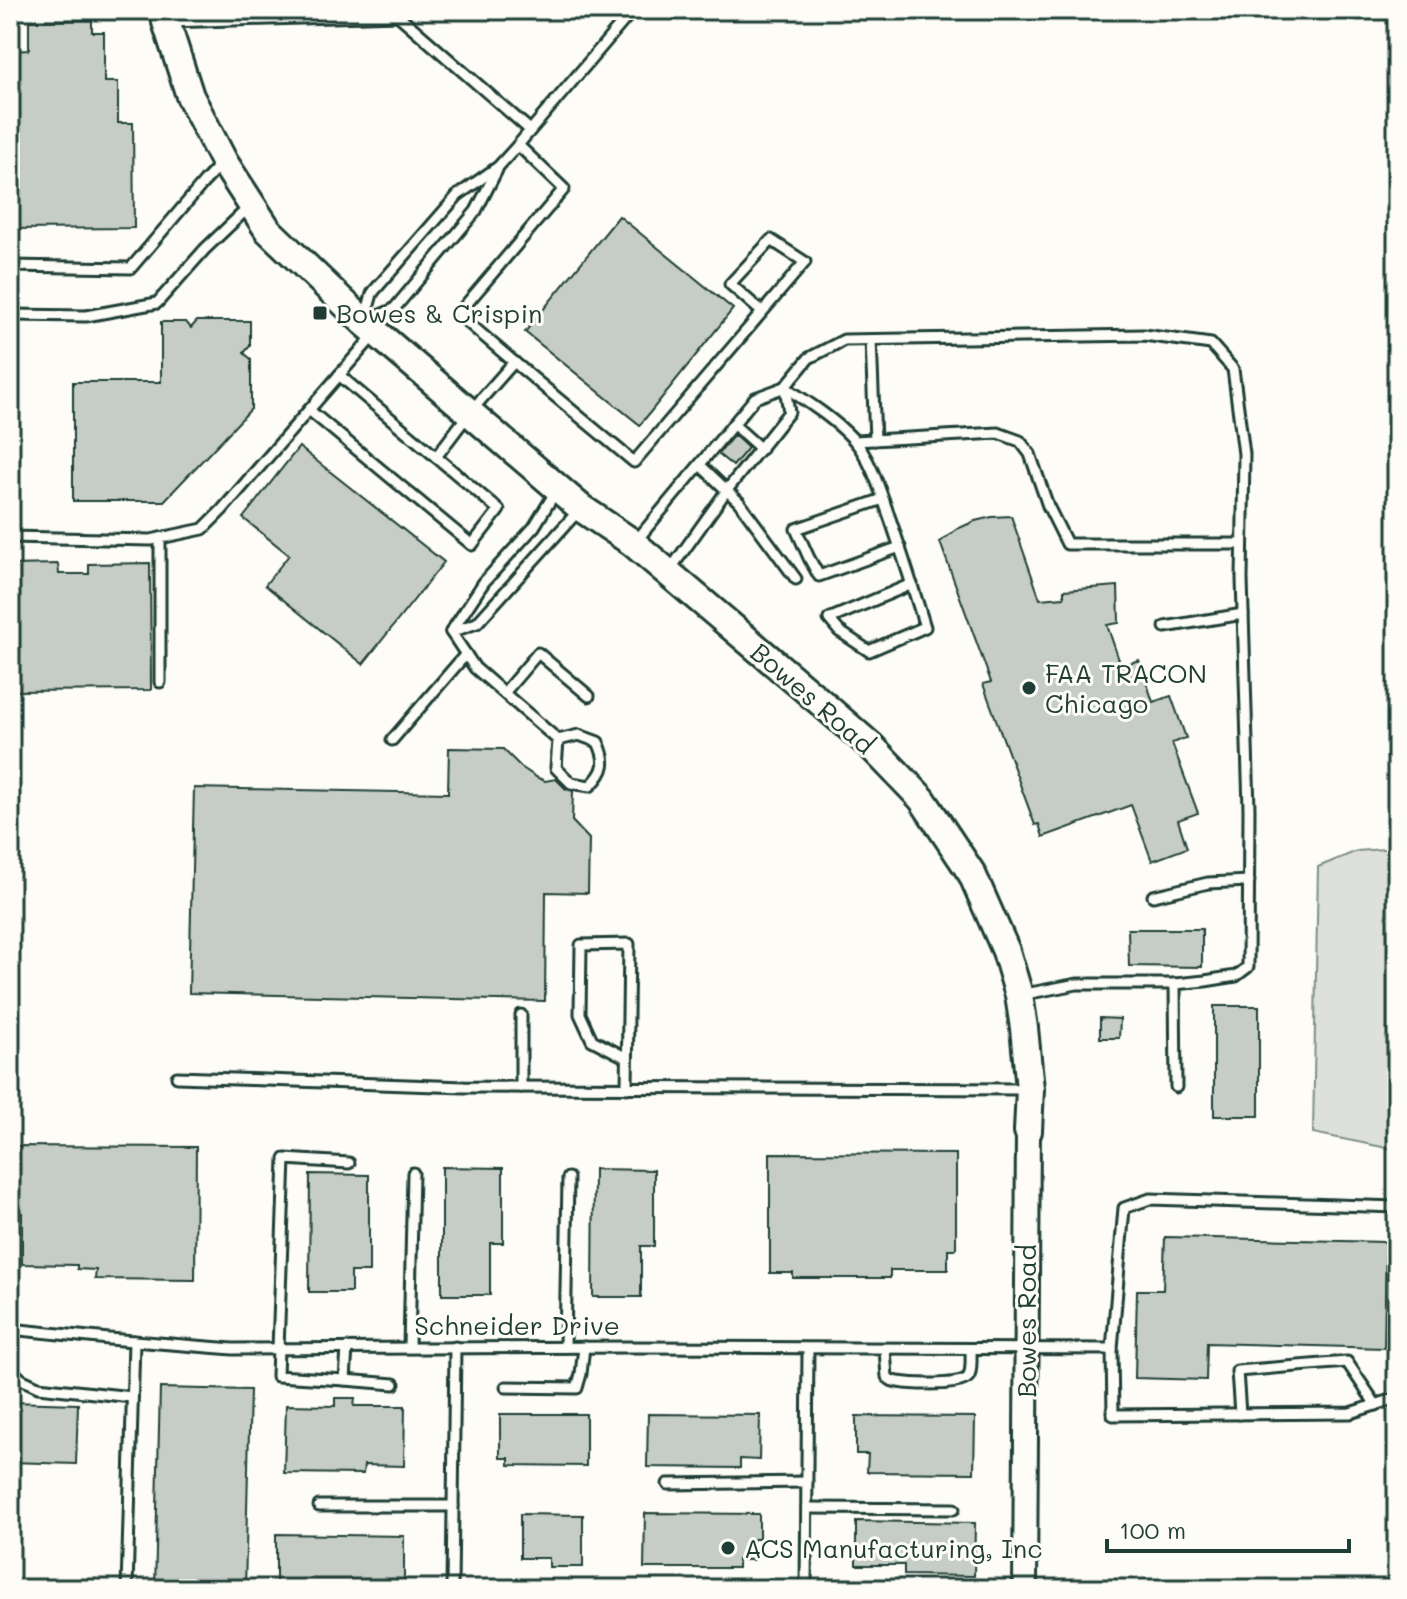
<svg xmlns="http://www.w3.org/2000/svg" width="1407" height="1599" viewBox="0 0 1407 1599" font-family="Mali,sans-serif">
	<rect width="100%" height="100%" fill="#fdfcf7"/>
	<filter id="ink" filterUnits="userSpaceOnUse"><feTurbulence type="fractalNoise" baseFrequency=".0125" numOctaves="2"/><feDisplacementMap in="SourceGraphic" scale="16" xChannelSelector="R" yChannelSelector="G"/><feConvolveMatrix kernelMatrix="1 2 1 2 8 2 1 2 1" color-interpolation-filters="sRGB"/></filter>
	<g filter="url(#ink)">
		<polygon fill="#dde0db" stroke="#7e8e88" stroke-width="2" points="1397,848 1397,1150 1313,1133 1318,867 1357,851"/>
		<g fill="#c6cdc7" stroke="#1f3d34" stroke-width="2">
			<polygon points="92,20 92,32 104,32 104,82 118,82 118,123 133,123 134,228 10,229 10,51 29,50 29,21"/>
			<polygon points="619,216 733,309 640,425 525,332"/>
			<polygon points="197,321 250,321 250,346 244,353 251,359 251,409 164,501 73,501 73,382 161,382 161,322 186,322 191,328"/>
			<polygon points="734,435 748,448 733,466 718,454"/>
			<polygon points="299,447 444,562 363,664 265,585 289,555 243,518"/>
			<polygon points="1011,516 1040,599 1064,597 1064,590 1118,586 1119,623 1107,625 1121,666 1139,660 1153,702 1171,696 1186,738 1172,743 1198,813 1178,820 1187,848 1152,861 1131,805 1043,837 1039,824 1035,825 983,684 991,682 940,542 957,529 975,521 992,517"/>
			<polygon points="150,563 151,690 10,691 10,565 58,564 59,574 89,574 89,564"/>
			<polygon points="449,748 503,749 521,767 536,777 545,781 556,779 566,789 573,791 572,821 589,839 588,893 546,892 545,1001 189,993 194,788 448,793"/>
			<polygon points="1128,929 1202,929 1202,967 1129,966"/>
			<rect x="1214" y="1006" width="45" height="110"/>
			<polygon points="1100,1018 1120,1019 1119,1038 1100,1038"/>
			<polygon points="10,1146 196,1147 195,1280 95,1279 96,1270 77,1269 77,1265 22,1264 22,1213 11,1213"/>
			<polygon points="770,1153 956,1154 956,1249 948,1249 948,1270 890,1270 890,1278 793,1278 793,1273 770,1273"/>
			<polygon points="442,1167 503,1168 503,1243 490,1243 490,1295 442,1295"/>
			<polygon points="594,1169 654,1170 654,1246 641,1246 641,1297 593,1297"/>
			<polygon points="310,1174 369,1175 369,1272 351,1272 351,1292 309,1292"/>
			<polygon points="1165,1237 1386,1242 1384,1348 1207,1343 1206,1380 1135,1378 1137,1290 1163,1290"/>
			<polygon points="160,1388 250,1390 245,1589 155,1589"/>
			<polygon points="335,1398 355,1398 354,1406 405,1406 404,1466 364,1465 363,1474 284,1473 286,1405 335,1406"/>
			<polygon points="10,1402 78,1404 76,1464 10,1462"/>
			<polygon points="500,1414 586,1414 586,1466 509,1465 509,1458 500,1458"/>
			<polygon points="648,1414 760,1415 759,1460 740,1459 740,1468 647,1467"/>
			<polygon points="856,1416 975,1417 974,1473 867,1472 868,1454 856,1454"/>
			<polygon points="645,1513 759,1514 759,1539 753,1539 753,1560 738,1560 738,1568 644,1568"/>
			<polygon points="520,1514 583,1515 583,1567 549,1567 549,1558 520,1558"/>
			<polygon points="856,1521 975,1523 974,1576 904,1575 904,1565 856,1565"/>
			<polygon points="276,1534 404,1536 404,1587 276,1585"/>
		</g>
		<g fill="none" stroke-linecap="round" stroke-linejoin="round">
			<g stroke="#1f3d34" stroke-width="15">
				<g id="service">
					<polyline points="169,22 398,15 530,130"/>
					<polyline points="10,266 131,268 205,181 221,164"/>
					<polyline points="10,315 86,316 157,303 205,249 249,207"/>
					<polyline points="365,319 372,294 374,291 458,195 498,167 518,145 633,10"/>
					<polyline points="369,320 394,309 476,211 497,170"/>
					<polyline points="871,340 875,440"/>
					<polyline points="514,362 634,462 805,262 771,240 730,284 762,312"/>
					<polyline points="309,410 472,545 499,510 339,375"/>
					<polyline points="733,424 761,449"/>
					<polyline points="855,441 998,433 1020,441 1030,454 1048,506 1067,544 1242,544"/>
					<polyline points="436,457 470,412 514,362 458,314 564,189 518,145"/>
					<polyline points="700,465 739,502 796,579"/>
					<polyline points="883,499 796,529 809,558 819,576 900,547"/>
					<polyline points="10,537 151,540 203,529 222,510 374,335"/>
					<polyline points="160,538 160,682"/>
					<polyline points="636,541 755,398 785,387 789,412 727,490 670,570"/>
					<path d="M912,584L829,619L839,631L869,651L925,627C913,588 901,549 887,510C879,487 870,458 853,439C833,418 809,403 785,387L809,358L844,340L1144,335L1211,344L1233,369L1244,454L1242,579L1249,809L1248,967L1236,976L1205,981L1175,984H1077L1020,995"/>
					<polyline points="1165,627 1243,614"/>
					<path d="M451,632L475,668L558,740L579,735L598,742C607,761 606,771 590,786L571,783L556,768L558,740"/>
					<polyline points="451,632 477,623 580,509"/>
					<polyline points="451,632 484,582 534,527 556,491"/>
					<polyline points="504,693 538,653 589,696"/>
					<polyline points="392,740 466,654"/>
					<polyline points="1153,896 1208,883 1249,881"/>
					<polyline points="1175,984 1176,1087"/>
					<polyline points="177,1077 464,1087 1026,1089"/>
					<polyline points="521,1087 521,1015"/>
					<polyline points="627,1088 629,944 581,945 580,1014 592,1040 627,1058"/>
					<polyline points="10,1271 15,1330"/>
					<polyline points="10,1329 109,1339 233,1349 629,1347 1112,1349 1113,1415 1350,1413 1397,1398"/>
					<polyline points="409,1347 413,1173"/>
					<polyline points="565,1347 568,1178"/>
					<polyline points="347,1348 345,1380 277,1376 285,1159 349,1163"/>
					<path d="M885,1349L887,1377C892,1381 892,1381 898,1382C911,1384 963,1387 969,1376C972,1369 971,1357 971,1350"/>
					<polyline points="1112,1349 1124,1208 1150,1199 1397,1207"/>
					<polyline points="10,1368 21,1379 38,1387 132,1397"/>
					<polyline points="345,1380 394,1384"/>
					<polyline points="506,1387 577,1388 581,1374 584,1347"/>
					<polyline points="1240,1414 1237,1371 1347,1362 1376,1405"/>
					<polyline points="668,1484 807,1482"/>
					<polyline points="319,1506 453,1506"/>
					<polyline points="807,1508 954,1509"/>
					<polyline points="127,1589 134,1341"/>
					<polyline points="452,1589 455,1347"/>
					<polyline points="806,1589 808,1349"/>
				</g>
			</g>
			<g stroke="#1f3d34" stroke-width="28">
				<polyline id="tertiary" points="1025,1589 1028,1131"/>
			</g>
			<g stroke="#1f3d34" stroke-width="32">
				<polyline id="secondary" points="164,10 166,22 190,96 224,162 268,230 364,322 581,508 633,543 818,700 871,746 922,799 972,874 1006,951 1019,995 1024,1028 1030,1089 1028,1131"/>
			</g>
			<use href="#service" stroke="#fdfcf7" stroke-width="9"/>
			<use href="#tertiary" stroke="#fdfcf7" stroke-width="22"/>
			<use href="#secondary" stroke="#fdfcf7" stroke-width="26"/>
		</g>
	</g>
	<g fill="#1f3d34" stroke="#fdfcf7" stroke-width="3">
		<rect x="312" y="305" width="16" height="16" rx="4"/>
		<circle cx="1029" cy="688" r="8"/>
		<circle cx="728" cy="1548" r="8"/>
	</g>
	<g text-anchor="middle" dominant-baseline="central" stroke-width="6" stroke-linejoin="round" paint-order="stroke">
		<g font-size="26" fill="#1f3d34" stroke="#fdfcf7" text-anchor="start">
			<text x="336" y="313">Bowes &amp; Crispin</text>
			<text x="1045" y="673">FAA TRACON<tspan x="1045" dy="30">Chicago</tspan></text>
			<text x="744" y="1548">ACS Manufacturing, Inc</text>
		</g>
		<g font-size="26" fill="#1f3d34" stroke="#fdfcf7">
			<text transform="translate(813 698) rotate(41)">Bowes Road</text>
			<text transform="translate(1026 1321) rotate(-90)">Bowes Road</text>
			<text x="517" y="1325">Schneider Drive</text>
		</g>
	</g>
	<rect width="1407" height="1599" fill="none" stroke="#fdfcf7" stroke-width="40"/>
	<rect x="20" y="20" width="1367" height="1559" fill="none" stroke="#1f3d34" stroke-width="3" filter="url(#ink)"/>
	<path d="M1107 1539v12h242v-12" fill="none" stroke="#1f3d34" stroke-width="4"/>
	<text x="1119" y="1539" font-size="24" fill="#1f3d34" stroke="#fdfcf7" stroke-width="6" paint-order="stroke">100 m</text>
</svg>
